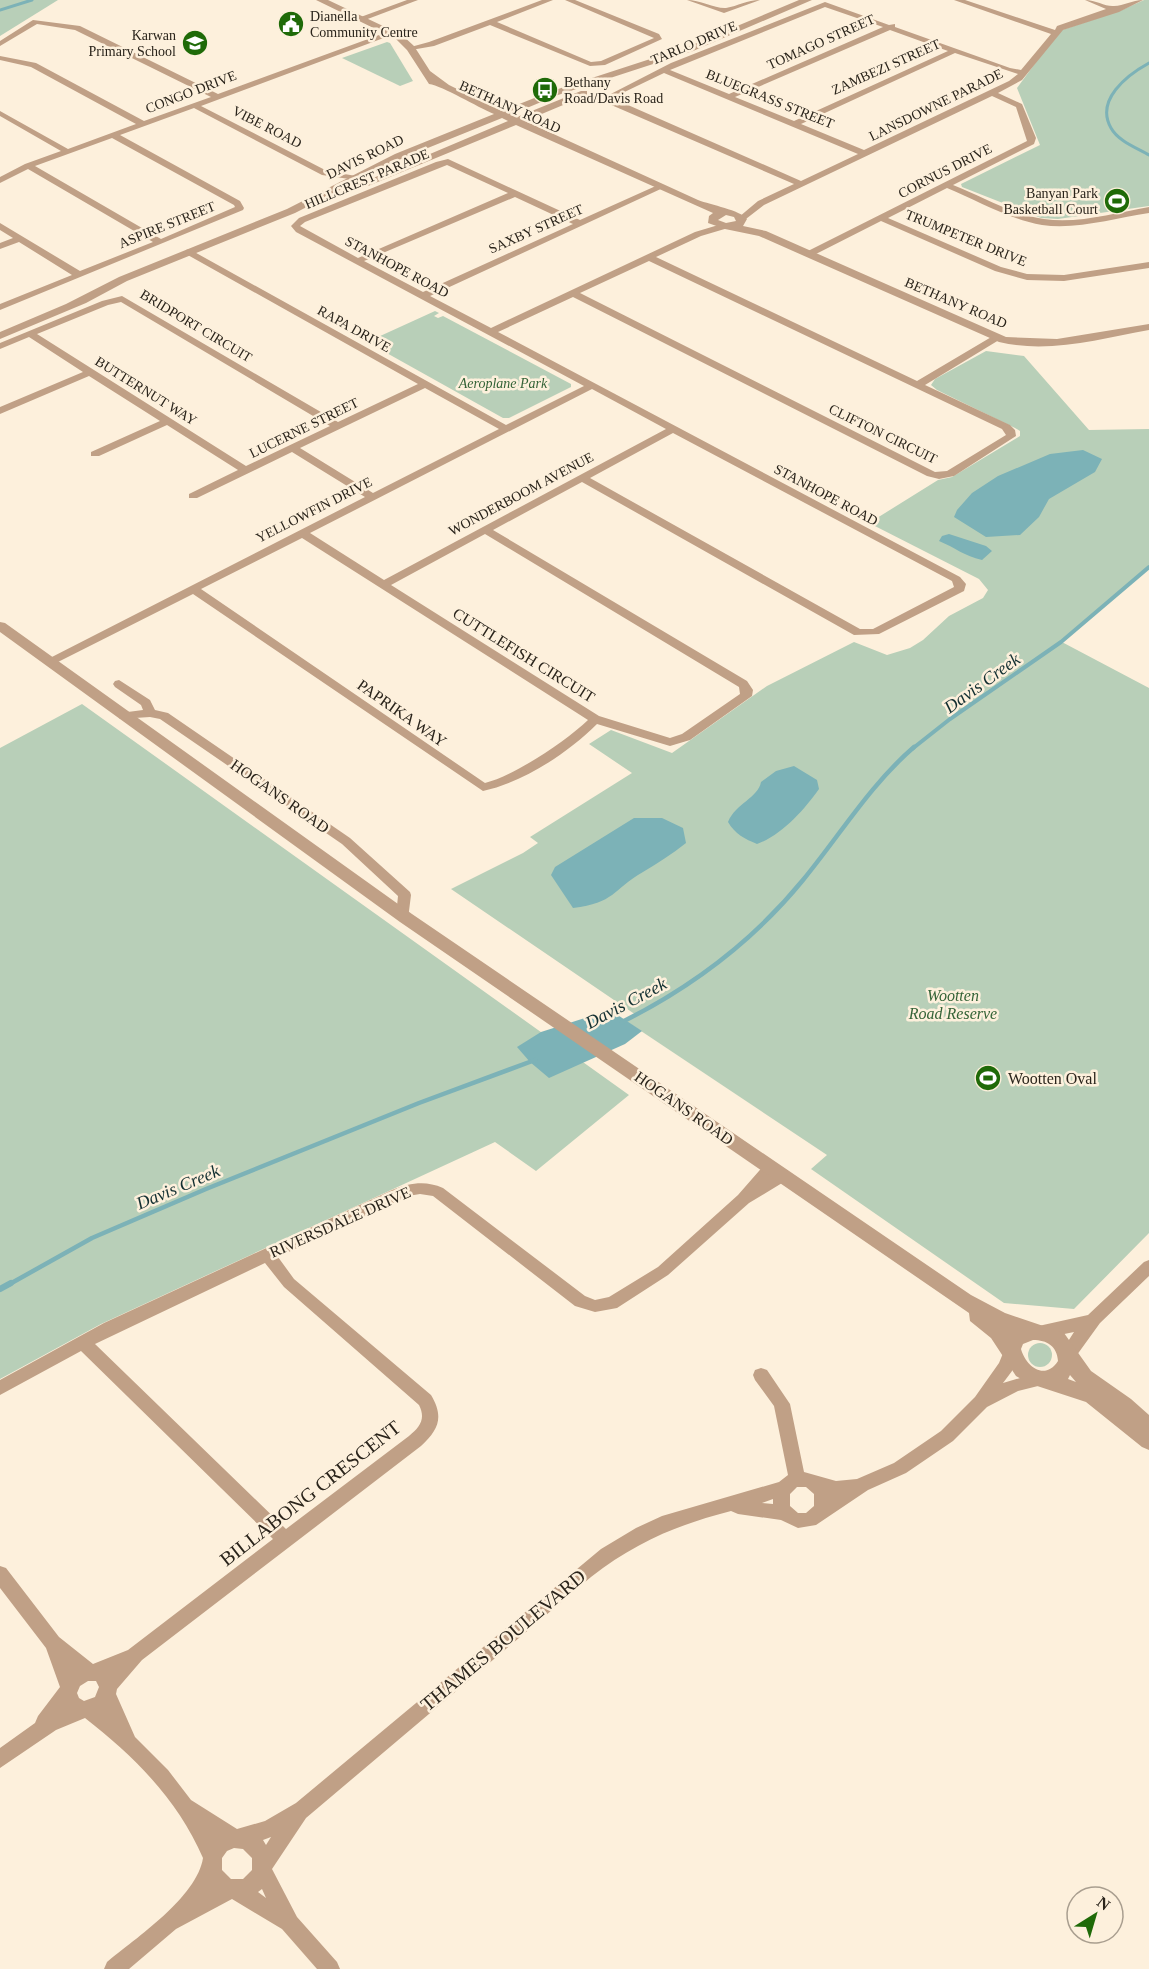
<svg xmlns="http://www.w3.org/2000/svg" width="1149" height="1969" viewBox="0 0 1149 1969" font-family="Georgia,serif">
	<rect width="100%" height="100%" fill="#fdf0dc"/>
	<g fill="#b8cfb8">
		<polygon points="0,0 58,0 0,36"/>
		<polygon points="1144,0 1149,0 1149,206 1058,219 1041,218 962,187 961,184 1040,145 1017,88 1056,35 1062,30 1122,10"/>
		<polygon points="387,42 390,43 413,81 400,86 342,58"/>
		<polygon points="435,311 439,313 434,316 438,318 443,316 571,384 571,387 509,418 503,418 367,342"/>
		<polygon points="986,351 1024,356 1089,430 1149,429 1149,567 1060,641 1149,688 1149,1233 1074,1309 1004,1303 811,1169 827,1155 626,1021 636,1015 451,889 523,853 538,843 530,837 632,773 589,744 611,730 672,753 767,686 854,642 887,655 910,648 923,640 949,616 983,598 988,590 979,579 869,523 938,480 952,477 1020,436 1020,431 1015,428 937,390 931,385 935,379"/>
		<polygon points="82,704 629,1095 536,1171 495,1142 101,1324 0,1379 0,748"/>
		<circle cx="1040" cy="1355" r="12"/>
	</g>
	<g fill="#7cb2b7">
		<polygon points="1083,450 1102,459 1095,472 1049,499 1039,517 1020,535 986,537 954,517 957,510 972,493 998,476 1050,454"/>
		<path d="M949,534L986,546L992,551L982,560C964,556 956,548 939,541L942,536Z"/>
		<path d="M794,766L817,780L819,789C804,810 782,835 757,844C745,839 735,834 728,822C736,803 758,798 761,782L776,771Z"/>
		<path d="M634,818H662L683,828L686,843C672,854 658,863 643,872C612,890 615,903 573,908L551,875L555,867Z"/>
		<polygon points="610,1010 642,1031 625,1044 549,1078 530,1062 517,1047 541,1032"/>
	</g>
	<g fill="none" stroke-linecap="round" stroke-linejoin="round">
		<g stroke="#7cb2b7" stroke-width="3">
			<polyline points="0,10 32,0"/>
			<path d="M1149,63C1127,75 1095,100 1111,128C1118,141 1137,148 1149,155"/>
		</g>
		<polyline stroke="#7cb2b7" stroke-width="4" points="912,749 950,719 1061,642 1149,567"/>
		<g stroke="#7cb2b7" stroke-width="4.5">
			<path d="M622,1022C692,987 754,940 803,880C840,835 870,785 914,747"/>
			<polyline points="8,1285 92,1238 206,1189 419,1103 535,1060"/>
		</g>
		<polyline stroke="#7cb2b7" stroke-width="6" points="0,1289 11,1283"/>
		<g fill="#c0a086" fill-rule="evenodd">
			<polygon points="407,0 418,0 365,20 358,18"/>
			<polygon points="542,0 553,0 497,22 591,62 601,61 654,38 565,0 575,0 659,34 662,39 605,65 590,66 490,25 434,46 411,50 407,48 429,42"/>
			<path d="M687,0C700,0 716,9 726,8C738,6 747,0 760,0L724,13Z"/>
			<path d="M954,0H965L1055,30L1057,26L1106,9L1085,0C1096,0 1106,7 1114,6C1124,6 1132,0 1143,0L1119,12L1063,30L1022,80L998,93L1022,104L1036,138L1034,144L953,185C982,196 1012,215 1044,219C1078,224 1115,213 1149,207V213C1115,218 1077,230 1042,225C1009,219 978,201 947,188L888,218L1001,267L1027,274L1064,275L1149,262V268L1064,281L1027,280L995,271L881,221L812,256H806V252L1027,141L1016,107L992,96L764,205L742,222L739,221V217L758,201L794,184L609,104L603,98L671,63L825,2L889,25L895,24V27L1010,68L1021,70L1051,34ZM825,7L883,27L729,94L670,70ZM890,30L948,51L794,121L735,97ZM955,53L1018,74L1009,81L864,150L801,124ZM664,73L858,154L801,181L612,98Z"/>
			<path d="M33,20L80,26L218,94L390,31L397,33L201,106L327,171L356,176V180L322,175L194,108L120,135L240,201L244,208L243,210L0,310V304L72,275L19,242L0,249V243L13,238L0,230V223L80,271L153,242L28,169L0,183V177L25,164L61,151L0,116V111L68,149L136,124L31,67L0,60V56L36,63L144,121L211,97L75,30L37,24L0,46V41ZM112,138L234,205L235,207L161,239L35,166Z"/>
			<path d="M448,159L580,220L658,185L665,187L430,296L491,328L695,232L725,223L729,226L728,228L701,236L656,257L917,381L993,336H999V340L925,385L1010,425L1015,430L1016,436L954,476L939,479L927,476L573,297L498,332L960,577L966,584L964,591L879,634L854,635L582,482L493,530L747,681L753,690L752,696L690,740L670,746L597,724C568,753 524,782 483,791L193,594L54,664H46V660L365,497L292,452L197,498H189V494L238,470L167,425L99,456H91V452L160,421L89,376L0,414V407L83,372L29,337L0,349V343L102,301L122,296L338,422L418,384L186,254V250L189,249L506,425L584,386L296,232L291,226L299,218L436,162ZM447,165L508,193L358,258L300,226L305,222ZM515,197L573,224L423,292L364,261ZM649,261L1002,429L1006,435L947,471L935,472L580,293ZM121,302L330,426L246,466L37,334L108,305ZM425,388L499,429L373,493L300,448ZM592,389L666,429L384,580L310,533ZM673,433L952,581L954,587L873,629H860L590,478ZM485,534L739,687L740,694L682,734L670,738L599,716L391,585ZM302,538L588,720C566,741 514,776 485,783L201,589Z"/>
			<polygon points="119,680 150,700 155,710 168,713 350,838 410,892 411,895 408,919 398,919 396,916 398,896 342,844 160,719 150,717 120,719 118,716 120,713 143,710 141,705 115,687 113,684 115,681"/>
			<path d="M770,1162L775,1164L777,1168L774,1174L782,1170L787,1172L789,1176L787,1180L749,1203L668,1275L617,1308L595,1312L575,1306L433,1196L420,1194L408,1196L278,1257L294,1279L431,1395C444,1417 439,1429 421,1446L142,1660L117,1689L116,1694L135,1737L168,1770L191,1800L237,1829L265,1821L296,1803L601,1549L636,1528L662,1516L779,1482L788,1475L774,1406L755,1380L753,1375L755,1370L761,1368L767,1370L790,1404L804,1472L836,1481L857,1479L894,1463L941,1431L975,1397L999,1363L1006,1346L1012,1344L1018,1346L1020,1351L1012,1371L1003,1383L1040,1372L1046,1374L1048,1379L1046,1384L1018,1391L987,1407L953,1441L906,1473L868,1490L816,1525L798,1528L781,1520L738,1514L731,1511C677,1525 636,1542 591,1577L306,1818L272,1869L297,1917L337,1962L340,1969H317L282,1929L232,1899L176,1929L129,1969H104L107,1962C136,1938 197,1897 203,1858C178,1800 134,1756 85,1718L56,1730L0,1768V1748L35,1723L38,1716L60,1687L46,1648L0,1588V1566L6,1568L59,1637L93,1664L128,1650L273,1539L81,1351L0,1395V1380L104,1323L392,1190C410,1183 425,1180 443,1188L585,1296L595,1300L609,1297L658,1267L738,1195L765,1164ZM265,1263L284,1287L419,1405C426,1419 420,1427 409,1436L286,1529L95,1344ZM797,1487H806L814,1494V1506L806,1513H798L790,1506V1494ZM773,1499V1504L762,1503ZM88,1681H96L99,1687L95,1697L84,1701L79,1698L77,1693L80,1686ZM271,1837L266,1845L263,1840ZM234,1848L243,1849L252,1858V1870L243,1879H231L222,1870V1858L227,1851ZM262,1889L266,1898L258,1892Z"/>
			<polygon points="1149,1260 1149,1276 1100,1323 1074,1359 1068,1361 1062,1359 1060,1354 1074,1332 1040,1339 1034,1337 1032,1332 1034,1327 1088,1315 1144,1262"/>
		</g>
		<g fill="#c0a086" fill-rule="evenodd">
			<path d="M316,0H328L402,35L414,46L430,71L449,85L502,111L552,91L687,47L799,0H812L693,51L558,95L510,115L517,117L581,91H587V95L525,121L698,200C711,205 740,210 747,219L743,226L766,231L1006,337L1057,339L1149,324V330C1100,339 1048,354 999,342L759,236L725,229L708,223L709,216L713,213L516,125L368,186L359,184L508,121L502,118L403,158L295,213L127,281L86,303L0,339V332L66,304L119,277L287,209L395,154L494,114C477,107 443,86 429,84L407,50L396,39ZM726,215L734,217L736,221L726,223L718,220Z"/>
			<path d="M0,622L5,623L412,914L971,1295L1005,1313L1064,1333L1091,1371L1131,1399L1149,1415V1450L1142,1447L1086,1402L1028,1383L1016,1376L991,1338L970,1321L969,1313L400,922L0,632ZM1033,1340C1047,1340 1057,1346 1058,1361C1045,1381 1026,1367 1021,1349L1023,1344ZM1070,1375L1076,1382L1068,1379Z"/>
		</g>
	</g>
	<defs>
		<g id="civic-disc" transform="scale(1.35)"><circle r="9.5" fill="#1f6a08" stroke="#fdf0dc"/><path d="M-.6-6.5H3V-4.5H.6V-3L4-1V1h2V6H-6V1h2V-1L-.6-3ZM-1.2 2.5V6h2.4V2.5Z" fill="#fff"/></g>
		<g id="school-disc" transform="scale(1.35)"><circle r="9.5" fill="#1f6a08" stroke="#fdf0dc"/><path d="M0-5L7-2L0 1L-7-2ZM-4 1L0 2.5L4 1V4Q0 6-4 4Z" fill="#fff"/></g>
		<g id="bus-disc" transform="scale(1.35)"><circle r="9.5" fill="#1f6a08" stroke="#fdf0dc"/><path d="M-5-6H5V4H4V6H2V4H-2V6H-4V4H-5ZM-3.5-4V0h7V-4ZM-3.5 1.2v1.5H-2V1.2ZM2 1.2v1.5H3.5V1.2Z" fill="#fff"/></g>
		<g id="stadium-disc" transform="scale(1.35)"><circle r="9.5" fill="#1f6a08" stroke="#fdf0dc"/><path d="M0-5a6.5 5 0 1 0 0 10a6.5 5 0 1 0 0-10ZM-3.5-1.8h7v3.6h-7Z" fill="#fff"/></g>
	</defs>
	<g fill-rule="evenodd">
		<use href="#civic-disc" x="291" y="24"/>
		<use href="#school-disc" x="195" y="43"/>
		<use href="#bus-disc" x="545" y="90"/>
		<use href="#stadium-disc" x="1117" y="201"/>
		<use href="#stadium-disc" x="988" y="1078"/>
	</g>
	<g text-anchor="middle" dominant-baseline="central" stroke-width="5" stroke-linejoin="round" paint-order="stroke">
		<g font-size="14" fill="#2a241b" stroke="#fdf0dc" text-anchor="start">
			<text x="310" y="16">Dianella<tspan x="310" dy="16">Community Centre</tspan></text>
			<text x="176" y="35" text-anchor="end">Karwan<tspan x="176" dy="16">Primary School</tspan></text>
			<text x="564" y="82">Bethany<tspan x="564" dy="16">Road/Davis Road</tspan></text>
			<text x="1098" y="193" text-anchor="end">Banyan Park<tspan x="1098" dy="16">Basketball Court</tspan></text>
		</g>
		<g font-size="14" fill="#2a241b" stroke="#fdf0dc">
			<text transform="translate(821 42) rotate(-24)">TOMAGO STREET</text>
			<text transform="translate(694 43) rotate(-23)">TARLO DRIVE</text>
			<text transform="translate(886 67) rotate(-24)">ZAMBEZI STREET</text>
			<text transform="translate(191 92) rotate(-21)">CONGO DRIVE</text>
			<text transform="translate(770 99) rotate(22)">BLUEGRASS STREET</text>
			<text transform="translate(936 105) rotate(-26)">LANSDOWNE PARADE</text>
			<text transform="translate(510 107) rotate(24)">BETHANY ROAD</text>
			<text transform="translate(267 127) rotate(27)">VIBE ROAD</text>
			<text transform="translate(365 157) rotate(-26)">DAVIS ROAD</text>
			<text transform="translate(945 171) rotate(-27)">CORNUS DRIVE</text>
			<text transform="translate(367 179) rotate(-23)">HILLCREST PARADE</text>
			<text transform="translate(167 225) rotate(-22)">ASPIRE STREET</text>
			<text transform="translate(536 229) rotate(-24)">SAXBY STREET</text>
			<text transform="translate(966 238) rotate(22)">TRUMPETER DRIVE</text>
			<text transform="translate(397 267) rotate(28)">STANHOPE ROAD</text>
			<text transform="translate(956 303) rotate(23)">BETHANY ROAD</text>
			<text transform="translate(196 326) rotate(31)">BRIDPORT CIRCUIT</text>
			<text transform="translate(354 329) rotate(29)">RAPA DRIVE</text>
			<text transform="translate(146 391) rotate(32)">BUTTERNUT WAY</text>
			<text transform="translate(304 428) rotate(-26)">LUCERNE STREET</text>
			<text transform="translate(883 434) rotate(26)">CLIFTON CIRCUIT</text>
			<text transform="translate(521 494) rotate(-28)">WONDERBOOM AVENUE</text>
			<text transform="translate(826 495) rotate(28)">STANHOPE ROAD</text>
			<text transform="translate(314 510) rotate(-27)">YELLOWFIN DRIVE</text>
		</g>
		<g font-size="14" font-style="italic" fill="#346337" stroke="#fdf0dc">
			<text x="503" y="383">Aeroplane Park</text>
		</g>
		<g font-size="16" fill="#2a241b" stroke="#fdf0dc">
			<text transform="translate(524 655) rotate(32)">CUTTLEFISH CIRCUIT</text>
			<text transform="translate(402 713) rotate(35)">PAPRIKA WAY</text>
			<text transform="translate(280 796) rotate(35)">HOGANS ROAD</text>
			<text transform="translate(684 1108) rotate(35)">HOGANS ROAD</text>
			<text transform="translate(340 1222) rotate(-24)">RIVERSDALE DRIVE</text>
		</g>
		<g font-size="16" font-style="italic" fill="#346337" stroke="#fdf0dc">
			<text x="953" y="995">Wootten<tspan x="953" dy="18">Road Reserve</tspan></text>
		</g>
		<g font-size="16" fill="#2a241b" stroke="#fdf0dc" text-anchor="start">
			<text x="1008" y="1078">Wootten Oval</text>
		</g>
		<g font-size="18" font-style="italic" fill="#122f31" stroke="#fdf0dc">
			<text transform="translate(982 683) rotate(-36)">Davis Creek</text>
			<text transform="translate(626 1003) rotate(-28)">Davis Creek</text>
			<text transform="translate(178 1187) rotate(-23)">Davis Creek</text>
		</g>
		<g font-size="20" fill="#2a241b" stroke="#fdf0dc">
			<text transform="translate(310 1493) rotate(-38)">BILLABONG CRESCENT</text>
			<text transform="translate(503 1640) rotate(-40)">THAMES BOULEVARD</text>
		</g>
	</g>
	<g transform="translate(1095 1915) rotate(37)"><circle r="28" fill="#fdf0dc" stroke="#a99e8f" stroke-width="1.5"/>
	<path d="M0-4.5L10 22L0 15L-10 22Z" fill="#1f6a08"/>
	<text y="-9" font-size="16" font-weight="bold" text-anchor="middle" fill="#2a241b">N</text>
	</g>
</svg>
